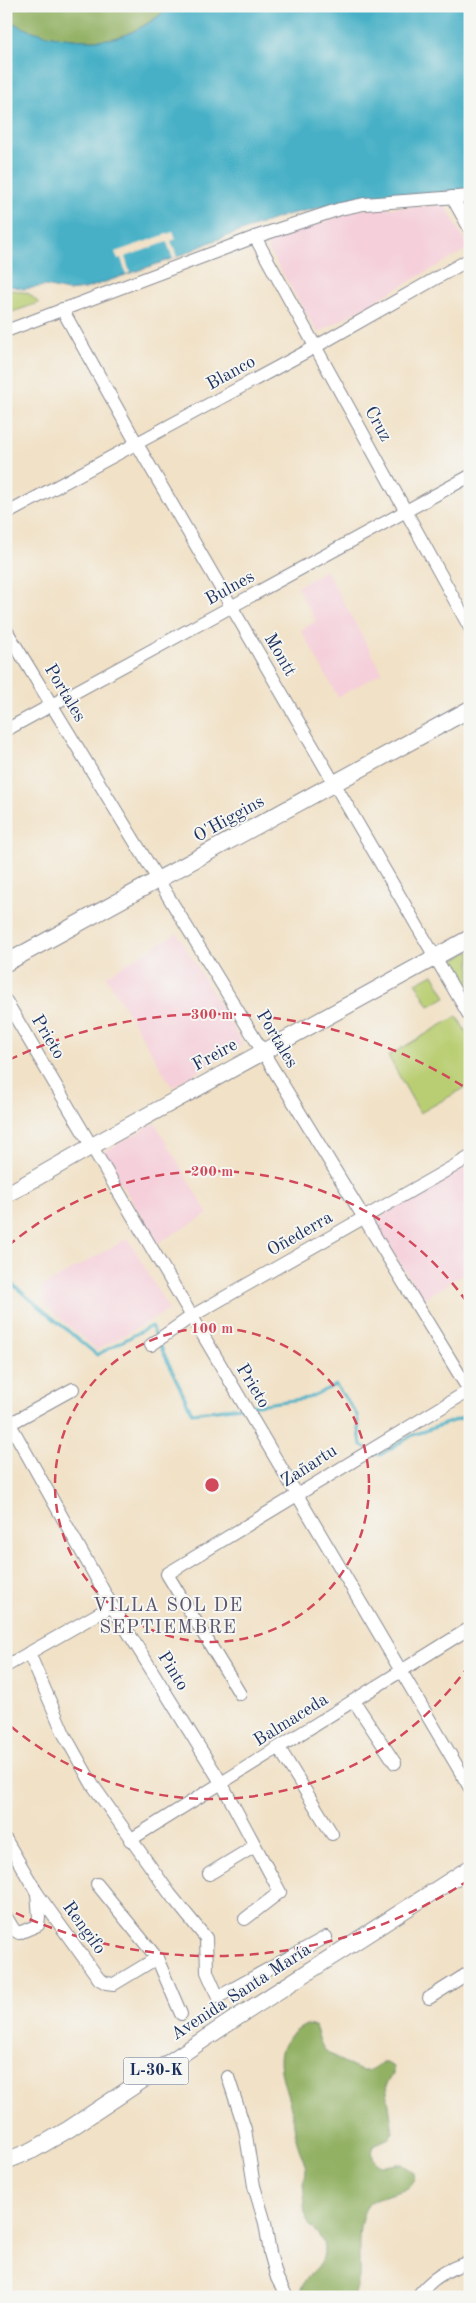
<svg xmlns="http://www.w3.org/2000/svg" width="476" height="2303" viewBox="0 0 476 2303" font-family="'Old Standard TT',serif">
	<rect width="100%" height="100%" fill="#f6f6f2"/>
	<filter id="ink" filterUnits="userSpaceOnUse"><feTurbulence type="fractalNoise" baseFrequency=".02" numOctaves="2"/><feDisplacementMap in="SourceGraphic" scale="10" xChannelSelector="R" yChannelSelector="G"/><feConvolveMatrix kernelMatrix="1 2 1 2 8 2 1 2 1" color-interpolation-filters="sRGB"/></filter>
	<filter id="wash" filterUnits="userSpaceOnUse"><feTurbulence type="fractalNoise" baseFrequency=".0096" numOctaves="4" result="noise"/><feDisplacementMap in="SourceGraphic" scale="20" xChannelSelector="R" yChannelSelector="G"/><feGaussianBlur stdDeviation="1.12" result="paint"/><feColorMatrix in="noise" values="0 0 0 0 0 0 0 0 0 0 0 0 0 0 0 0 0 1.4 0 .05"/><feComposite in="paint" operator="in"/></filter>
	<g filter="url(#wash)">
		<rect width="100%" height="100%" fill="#f1e1c6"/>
		<g fill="#f5cfda">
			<polygon points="445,205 469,248 318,333 265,244 348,213 352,210"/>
			<polygon points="326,570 382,672 338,697 301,630 316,621 297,587"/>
			<polygon points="177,933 243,1045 172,1087 106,976"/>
			<polygon points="155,1123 208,1214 158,1243 102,1153"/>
			<polygon points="470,1164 470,1270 422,1299 374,1220"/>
			<polygon points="128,1238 169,1310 97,1350 46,1306 40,1288"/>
		</g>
		<g fill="#b9ce72" stroke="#6a7e68">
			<polygon points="6,289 28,293 39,303 6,314"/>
			<polygon points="470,951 470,1000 451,969 453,960"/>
			<polygon points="433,974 446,997 429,1006 416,983"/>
			<polygon points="457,1016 470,1039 470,1085 420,1113 388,1056"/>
		</g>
		<g fill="#92b164" stroke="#567061">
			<path d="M8,6H170C156,20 129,36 109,39C82,43 29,36 8,19Z"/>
			<path d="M306,2025L315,2026C318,2033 319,2042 324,2049C328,2054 359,2072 365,2071C377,2070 380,2056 393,2067V2075L386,2085L393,2132L389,2138L374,2145L372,2153C377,2174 388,2163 402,2164L414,2172C418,2197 381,2190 368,2205C355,2222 360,2257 359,2278C358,2284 356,2290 354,2297H300C299,2274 325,2271 324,2249C323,2234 310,2230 307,2220C306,2217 303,2184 303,2182C304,2179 306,2175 306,2171C305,2161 299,2151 297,2142C294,2131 294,2119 291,2108C283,2075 265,2046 306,2025Z"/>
		</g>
		<path fill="#47b0c6" stroke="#317092" d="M170,6H470V190L343,200L332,205L286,215L213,241L177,257L85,289L68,291L45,286L24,289L6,285V13L8,19C29,36 83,43 109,39C130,36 155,21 170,6Z"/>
		<polygon fill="#f1e1c6" points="173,232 176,239 171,241 177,257 173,259 167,242 125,257 130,273 126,274 121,258 118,259 115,252"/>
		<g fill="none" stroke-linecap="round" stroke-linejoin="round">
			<g stroke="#47b0c6" stroke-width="3">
				<polyline points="6,1279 97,1355 151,1326 157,1338"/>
				<polyline points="159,1343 192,1413 241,1407"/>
				<polyline points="250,1406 308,1398 336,1385 357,1415 361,1445 367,1448"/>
				<polyline points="375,1452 380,1455 413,1435 470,1415"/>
			</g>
		</g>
	</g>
	<g filter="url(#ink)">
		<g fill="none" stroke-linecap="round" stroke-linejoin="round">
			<g stroke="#868892" stroke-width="14">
				<g id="minor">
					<polyline points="452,197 470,229"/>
					<polyline points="255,237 470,628"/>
					<polyline points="62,309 137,444 470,1017"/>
					<polyline points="6,331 255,237 340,209 364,204 470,196"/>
					<polyline points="6,514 315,347 470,259"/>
					<polyline points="6,630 470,1392"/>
					<polyline points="6,730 470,476"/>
					<polyline points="6,1001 470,1788"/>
					<polyline points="151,1345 192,1316 470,1157"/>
					<polyline points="6,1417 112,1606 222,1784 280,1892 245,1919"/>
					<polyline points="6,1426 73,1389"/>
					<polyline points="29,1653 64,1734 92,1784 170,1894 206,1938 207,1972 218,1997 326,1937"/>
					<polyline points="6,1666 112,1606"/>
					<polyline points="240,1694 167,1574 470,1390"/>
					<polyline points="354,1701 395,1763"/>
					<polyline points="279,1748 332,1834"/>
					<polyline points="6,1840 37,1893 99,1979 106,1983 114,1984 157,1958"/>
					<polyline points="130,1840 470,1628"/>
					<polyline points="209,1874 255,1846"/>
					<polyline points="97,1884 157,1958 181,2014"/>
					<polyline points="6,1917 14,1930 19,1933 38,1925 39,1917 37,1893"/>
					<polyline points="429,1998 470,1972"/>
					<polyline points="228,2077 245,2129 254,2186 265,2223 270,2253 277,2278 287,2297"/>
					<path d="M417,2297C431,2278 448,2268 470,2262"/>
				</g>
			</g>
			<g stroke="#868892" stroke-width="18">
				<g id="major">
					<polyline points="6,963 470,709"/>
					<polyline points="6,1195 92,1146 470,938"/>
					<polyline points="6,2161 33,2150 69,2129 233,2020 470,1868"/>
				</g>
			</g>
			<use href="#minor" stroke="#fff" stroke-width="12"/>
			<use href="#major" stroke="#fff" stroke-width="16"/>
		</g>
	</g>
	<g fill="none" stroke="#d1495b" stroke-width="2.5" stroke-dasharray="9 6">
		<circle cx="212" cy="1485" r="157"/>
		<path d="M469 1665A314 314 0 0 1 8 1724M8 1246A314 314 0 0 1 469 1305"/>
		<path d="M469 1880A471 471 0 0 1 9 1910M9 1060A471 471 0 0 1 469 1090"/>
	</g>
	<g text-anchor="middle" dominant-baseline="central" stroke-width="4" stroke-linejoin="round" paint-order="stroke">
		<rect fill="#f6f6f2" stroke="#5d6b8a" stroke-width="1" x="123.5" y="2057.5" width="65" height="27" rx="4"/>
		<g font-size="16" font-weight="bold" fill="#1b2f5e">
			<text x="156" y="2071">L-30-K</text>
		</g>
		<g font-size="18" fill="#1b2f5e" stroke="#f6f6f2">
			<text transform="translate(231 373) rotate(-29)">Blanco</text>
			<text transform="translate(378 424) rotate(61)">Cruz</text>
			<text transform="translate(230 588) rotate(-29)">Bulnes</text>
			<text transform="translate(280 655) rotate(60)">Montt</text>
			<text transform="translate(65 693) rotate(59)">Portales</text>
			<text transform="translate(229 819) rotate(-29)">O'Higgins</text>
			<text transform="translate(48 1037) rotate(59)">Prieto</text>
			<text transform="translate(277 1039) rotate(59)">Portales</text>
			<text transform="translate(215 1055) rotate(-29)">Freire</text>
			<text transform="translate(300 1234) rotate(-30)">Oñederra</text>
			<text transform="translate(253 1386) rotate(59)">Prieto</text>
			<text transform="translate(309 1466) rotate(-33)">Zañartu</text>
			<text transform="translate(173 1671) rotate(58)">Pinto</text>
			<text transform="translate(291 1720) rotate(-32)">Balmaceda</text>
			<text transform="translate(84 1928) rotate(54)">Rengifo</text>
			<text transform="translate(241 1992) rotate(-33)">Avenida Santa María</text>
		</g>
		<g font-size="19" letter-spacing="1" fill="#5c566f" stroke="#f6f6f2">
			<text x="168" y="1606">VILLA SOL DE<tspan x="168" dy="22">SEPTIEMBRE</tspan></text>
		</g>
	</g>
	<circle cx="212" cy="1485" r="8" fill="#d1495b" stroke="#f6f6f2" stroke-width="2.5"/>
	<g font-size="15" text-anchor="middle" font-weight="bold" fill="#d1495b" stroke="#f6f6f2" stroke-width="4" stroke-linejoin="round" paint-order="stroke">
		<text x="212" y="1019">300 m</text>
		<text x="212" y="1176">200 m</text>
		<text x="212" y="1333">100 m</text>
	</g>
	<rect width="476" height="2303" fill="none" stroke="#f6f6f2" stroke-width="25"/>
</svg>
